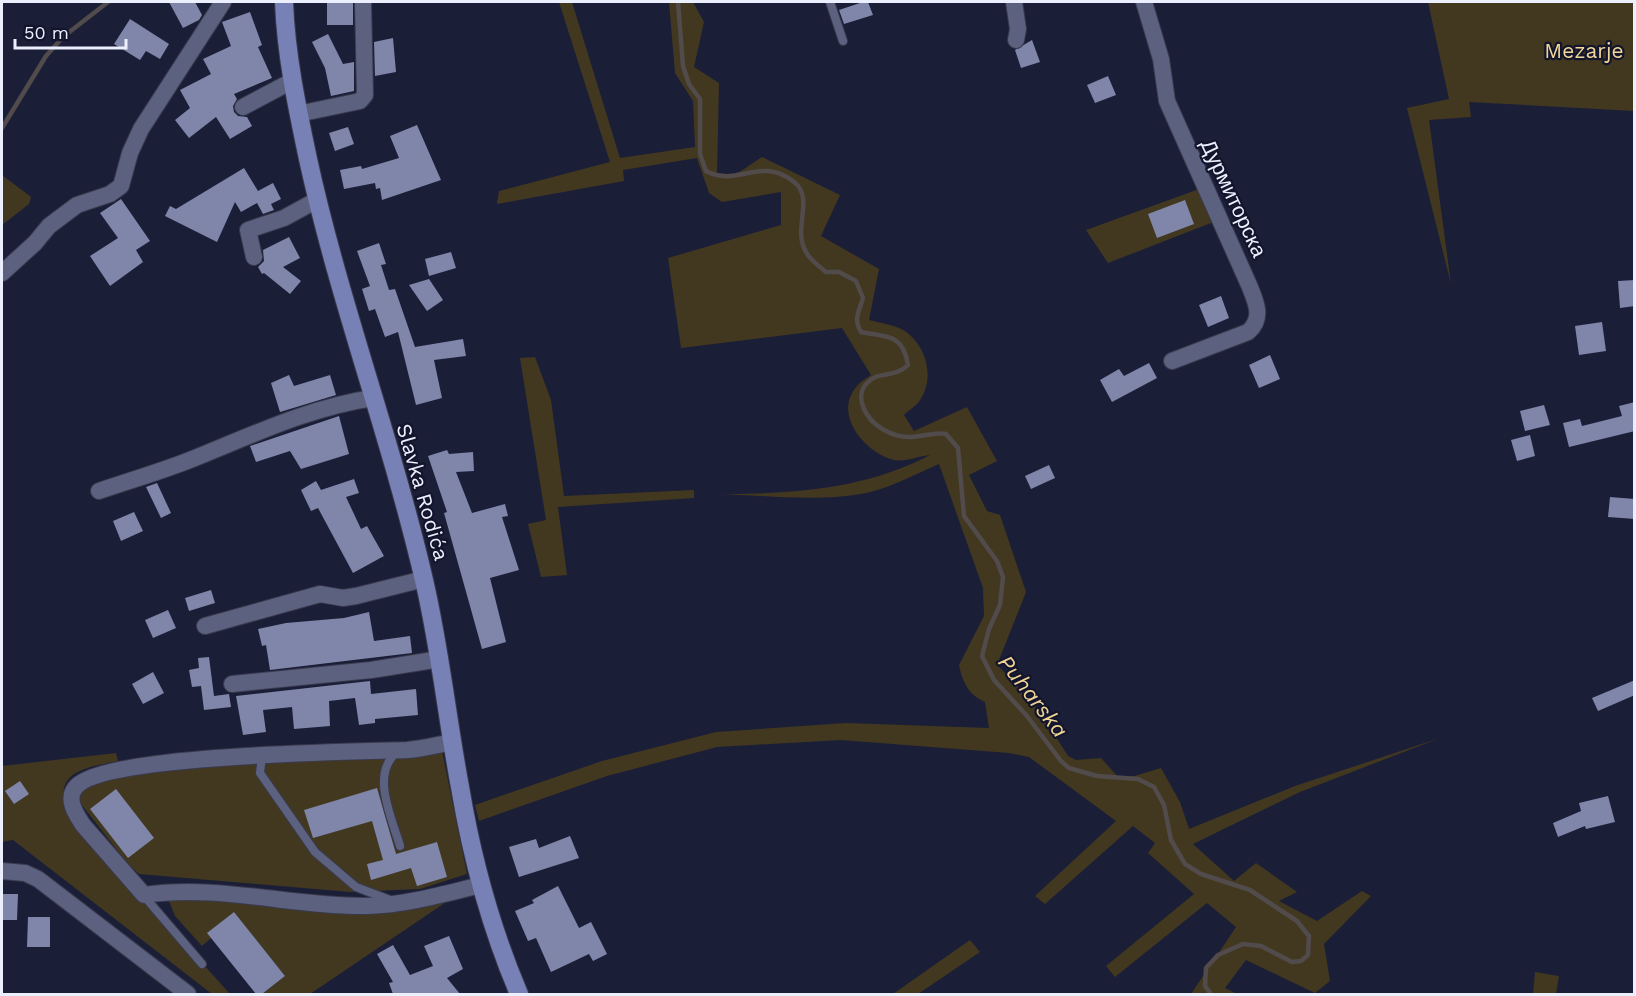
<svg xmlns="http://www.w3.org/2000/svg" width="1636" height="996" viewBox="0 0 1636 996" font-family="'Work Sans',sans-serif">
	<rect width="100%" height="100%" fill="#1b1e37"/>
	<g fill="#423820">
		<path d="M559,2H572L620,158L695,147L693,101L675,73L669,2H693L704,22L694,67L719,83L717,173L735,175L762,157L840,195L821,236L879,269L869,320C880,323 896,325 905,331C927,346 936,380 918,403C914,407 908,411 904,415L914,431L967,407L997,461L969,475L987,511L1000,515L1026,592L997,665L1033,701L1068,756L1076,760L1101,758L1121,780L1161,768L1180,802L1189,829L1295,786L1440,738L1300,792L1193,844L1234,881L1256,863L1297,892L1279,901L1317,921L1362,891L1371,896L1324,944L1330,981L1315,993L1246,960L1225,988L1237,994H1191L1236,927L1207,903L1115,977L1106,966L1194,894L1148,853L1155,843L1133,826L1045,904L1035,896L1116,821L1029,757L1009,753L841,740L717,747L607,776L479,821L475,805L602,761L716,732L846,723L989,728L985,702C968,694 963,683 959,665L984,616L983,588L939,464C913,475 889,489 861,494C814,502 763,495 716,494C789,494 864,490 930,455C919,456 906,462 894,460C865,453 832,414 857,386C860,382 867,378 871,375L842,328L681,348L668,258L781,225V192L722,202L709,193L697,158L623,170L624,181L497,204L499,191L610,162Z"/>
		<polygon points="1428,2 1634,2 1634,111 1469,102 1471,117 1429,120 1451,284 1407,108 1449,99"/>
		<polygon points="2,175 31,197 29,204 2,225"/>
		<polygon points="1202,188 1216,221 1108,263 1086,230"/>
		<polygon points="535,357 551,400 564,496 694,490 694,498 558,507 567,575 541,577 528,524 546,520 520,358"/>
		<polygon points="441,746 467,874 420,889 350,892 139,874 127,863 78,800 81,787 95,775"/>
		<path d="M116,753L118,761C85,768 51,771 68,814L230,994H212L13,840L2,842V766Z"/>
		<polygon points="464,890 310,994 262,994 285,976 234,912 208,933 211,938 202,946 175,916 169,901 172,897 313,904"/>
		<polygon points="970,940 980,952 918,994 893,994"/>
		<polygon points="1535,972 1559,976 1556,994 1533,994"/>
	</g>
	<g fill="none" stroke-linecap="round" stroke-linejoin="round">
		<g stroke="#514b4c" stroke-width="4.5">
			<path d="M678,2L683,66L689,84L700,99V154L706,171C738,188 760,155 794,182C815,198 792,229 806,252C810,260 819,266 826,272H839L856,281L863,298C859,312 853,319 861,332C886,337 903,333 908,365C894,379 879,370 867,383C860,390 860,400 864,409C871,425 891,437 909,437C922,437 933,432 946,434L958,448L964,516L997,561L1003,577L1000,605L989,629L982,656L994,680L1027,716L1061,761L1069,768L1097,776L1138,779L1154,787L1164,805L1171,840L1185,864L1201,874L1250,890L1297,921L1309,936L1308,955L1301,961L1292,962L1261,946L1243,944L1218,955L1206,968L1205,986L1211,994"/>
			<polyline points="2,128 46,56 63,37 108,2"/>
		</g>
	</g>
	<g fill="#7f86aa">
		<polygon points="169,2 195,2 202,15 199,20 183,28"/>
		<rect x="327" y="2" width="26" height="23"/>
		<polygon points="863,2 868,2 873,15 844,24 839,10"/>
		<polygon points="250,12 262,45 258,47 272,78 234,94 237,99 233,106 234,112 238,116 247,117 252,126 230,139 216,117 189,138 175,120 190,108 180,90 211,74 203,59 231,46 222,22"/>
		<polygon points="130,19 169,44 160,59 146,51 140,60 114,44"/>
		<polygon points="328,34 343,64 354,62 354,91 331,96 325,68 312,42"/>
		<polygon points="393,38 396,72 375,76 374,42"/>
		<polygon points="1032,40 1040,62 1021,68 1015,50"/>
		<polygon points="1108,76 1116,95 1095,103 1087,85"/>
		<polygon points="417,125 441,180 382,200 380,188 376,189 375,183 344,189 340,170 361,166 362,169 399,158 390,136"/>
		<polygon points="348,127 354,144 335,151 329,133"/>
		<polygon points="244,168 258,191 273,183 281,199 271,204 274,210 263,214 257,203 241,212 235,202 217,242 165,216 170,206 176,209"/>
		<polygon points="121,199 150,241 136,250 143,262 110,286 90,256 118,238 100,213"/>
		<polygon points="1185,200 1194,224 1157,238 1148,214"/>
		<polygon points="289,237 300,258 283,267 301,281 290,294 264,273 262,274 258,267 264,261 263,250"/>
		<polygon points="379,243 386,264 381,265 389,290 395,289 415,347 463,339 466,356 434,360 442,398 416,405 398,332 385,337 375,309 369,311 362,289 370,286 357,251"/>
		<polygon points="451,252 456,268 429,276 425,259"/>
		<polygon points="429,279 443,300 427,311 409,285"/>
		<polygon points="1635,280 1635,306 1620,308 1618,281"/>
		<polygon points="1221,296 1229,318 1208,327 1199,305"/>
		<polygon points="1602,322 1606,351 1579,355 1575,326"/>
		<polygon points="1270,355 1280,379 1259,388 1249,365"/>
		<polygon points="1149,363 1157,378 1112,402 1100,380 1119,369 1124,376"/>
		<polygon points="289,375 294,386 330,375 336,395 280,412 271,383"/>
		<polygon points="1635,402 1635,431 1569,447 1563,423 1580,419 1582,426 1622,416 1619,406"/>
		<polygon points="1544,405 1550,425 1525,431 1520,411"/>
		<polygon points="339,416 349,454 301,469 290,451 256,462 250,446"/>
		<polygon points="1530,435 1535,456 1517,461 1511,440"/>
		<polygon points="447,450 449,454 473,452 474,471 456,472 472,513 505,504 508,516 502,517 519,570 490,578 506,642 482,649 444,513 447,512 428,456"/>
		<polygon points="1049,465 1055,478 1031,489 1025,476"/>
		<polygon points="354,479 359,493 346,497 361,529 367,526 384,556 353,573 318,508 311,511 301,490 316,481 321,490"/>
		<polygon points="157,483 171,513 161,518 146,487"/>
		<polygon points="1610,497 1635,499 1635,519 1608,517"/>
		<polygon points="134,512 143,531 121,541 113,521"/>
		<polygon points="211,590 215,603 189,611 185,598"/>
		<polygon points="168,610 176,628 153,638 145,620"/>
		<polygon points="369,612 374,641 410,636 412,653 270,670 266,645 262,646 258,629 286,623 344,618"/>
		<polygon points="209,657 214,696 229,694 231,707 204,710 201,686 192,687 189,670 199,668 198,658"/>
		<polygon points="153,672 164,693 143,704 132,684"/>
		<polygon points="1635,680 1635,695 1598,711 1592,698"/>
		<polygon points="370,681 371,694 416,689 418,715 375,719 375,723 359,725 355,698 329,701 330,726 294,729 292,707 263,710 266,732 243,735 236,696"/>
		<polygon points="20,781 29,794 14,804 5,791"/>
		<polygon points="377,788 396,854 437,842 447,877 417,886 411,868 371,880 367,864 383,860 372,821 313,838 304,810"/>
		<polygon points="116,789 154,838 128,858 90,809"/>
		<polygon points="1608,796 1615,822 1586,829 1585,826 1558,837 1553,823 1581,811 1579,803"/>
		<polygon points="570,836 579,858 519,877 509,847 536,839 539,848"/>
		<polygon points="558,886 579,928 591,922 607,954 593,961 589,954 551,972 536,938 528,941 515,911 534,903 532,900"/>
		<polygon points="2,894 18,894 17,920 2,920"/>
		<polygon points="234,912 285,976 262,994 256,994 207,933"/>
		<polygon points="28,917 50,917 50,947 27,947"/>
		<polygon points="449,936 463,969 447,978 460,994 393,994 389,983 393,982 377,954 393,945 410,975 433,966 424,946"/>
	</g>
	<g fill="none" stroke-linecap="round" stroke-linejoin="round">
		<g stroke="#393a4e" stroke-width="10">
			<g id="lane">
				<polyline points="830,2 843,41"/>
				<path d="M397,752C370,774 392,818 400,846"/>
				<polyline points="262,756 260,773 315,852 356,887 390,900"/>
				<polyline points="144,896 202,964"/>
			</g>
		</g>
		<g stroke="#393a4e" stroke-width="18">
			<g id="street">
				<polyline points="1014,2 1018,29 1016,40"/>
				<path d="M1144,2L1161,59L1167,101L1249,285C1256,302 1264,318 1248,332L1172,361"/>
				<polyline points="243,107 292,81"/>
				<polyline points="298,114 360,101 365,95 363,2"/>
				<polyline points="254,257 248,230 284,218 317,200"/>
				<polyline points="2,273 35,243 49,226 77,205 110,194 121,186 130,153 141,129 223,2"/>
				<path d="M99,491C131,480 163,471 195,458C252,435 311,407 373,398"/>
				<polyline points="205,626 320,594 343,598 356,596 424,579"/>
				<polyline points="232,684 371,670 440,659"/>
				<path d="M452,742C437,745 422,749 407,750C356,752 99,754 75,788C66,800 76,814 83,825L144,895C219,884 293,907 368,906C406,905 444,894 481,885"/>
				<polyline points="2,871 25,873 38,879 188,994"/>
			</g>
		</g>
		<g stroke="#393a4e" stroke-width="20">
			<path id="primary" d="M284,2C286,55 297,107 308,159C339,301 391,438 424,580C440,648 447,718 460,787C472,859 491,928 519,994"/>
		</g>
		<use href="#lane" stroke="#5c617f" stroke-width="8"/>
		<use href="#street" stroke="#5c617f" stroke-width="16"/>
		<use href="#primary" stroke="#7881b6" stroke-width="18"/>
	</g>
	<g text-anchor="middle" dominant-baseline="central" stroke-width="4.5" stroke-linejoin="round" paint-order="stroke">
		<g font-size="21" fill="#f2d698" stroke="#12152c">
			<text x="1584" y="50">Mezarje</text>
		</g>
		<g font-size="21" fill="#eceffd" stroke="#12152c">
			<text transform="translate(1234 198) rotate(65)">Дурмиторска</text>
			<text transform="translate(423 492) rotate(74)">Slavka Rodića</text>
		</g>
		<g font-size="22" font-style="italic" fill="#efd395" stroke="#12152c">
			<text transform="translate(1033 696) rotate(52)">Puharska</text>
		</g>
	</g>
	<rect width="1636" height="996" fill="none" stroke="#eceffd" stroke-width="6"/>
	<path d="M15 39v9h111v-9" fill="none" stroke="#eceffd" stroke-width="3"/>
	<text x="24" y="39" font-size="18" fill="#eceffd" stroke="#12152c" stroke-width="4.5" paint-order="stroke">50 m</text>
</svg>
